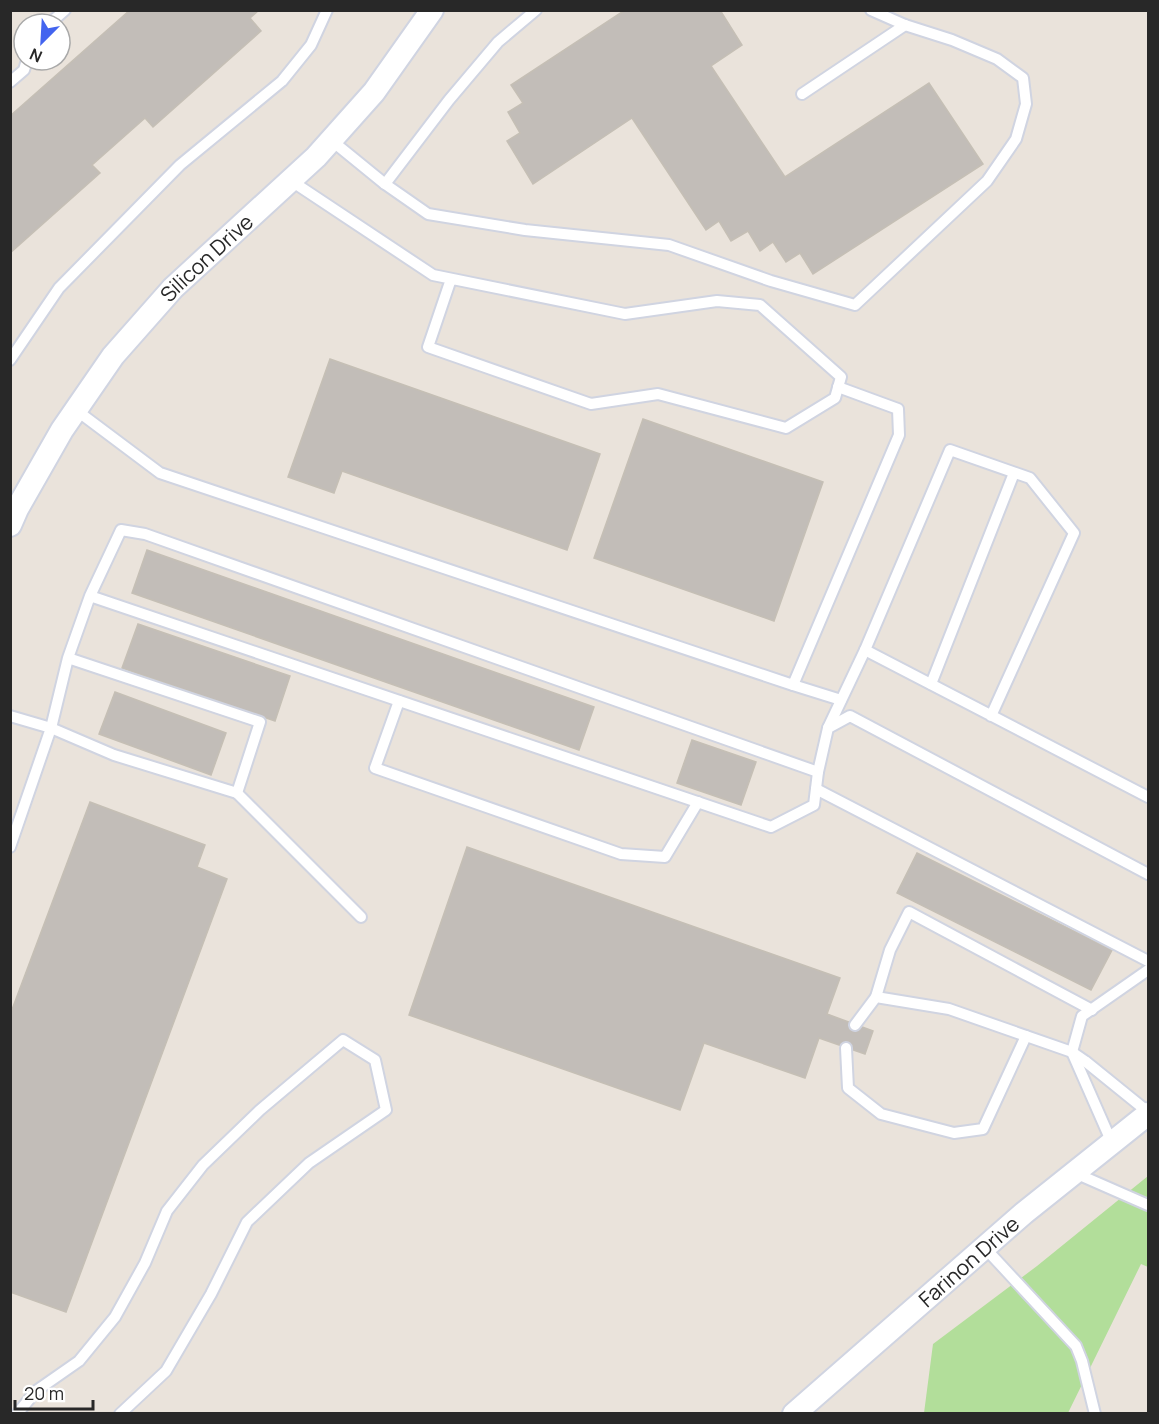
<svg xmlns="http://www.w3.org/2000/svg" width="1159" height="1424" viewBox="0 0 1159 1424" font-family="Manrope,sans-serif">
	<rect width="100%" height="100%" fill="#eae3db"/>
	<polygon fill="#b2de9a" points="1148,1176 1148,1267 1141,1264 1068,1413 924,1413 933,1344 1037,1266"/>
	<g fill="#c2bdb8" stroke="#c5bfb5" stroke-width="1.5">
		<polygon points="130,10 259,10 250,18 261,31 153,127 145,118 92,165 100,173 10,253 10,116"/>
		<polygon points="625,10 720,10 742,45 711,66 785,177 929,83 983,164 813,274 800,253 786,262 773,242 760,251 748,231 731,241 719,221 706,230 632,118 533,184 507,141 520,133 508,112 523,103 511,85"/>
		<polygon points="330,359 600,454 567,550 342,471 334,493 288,477"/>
		<polygon points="643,419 823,482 774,621 594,558"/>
		<polygon points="147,550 594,707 579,750 132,593"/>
		<polygon points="138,624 290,676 275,721 122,668"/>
		<polygon points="115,692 226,733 211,775 99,734"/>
		<polygon points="692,740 756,762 741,805 677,783"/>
		<polygon points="90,802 205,845 197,867 227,879 66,1312 10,1292 10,1015"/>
		<polygon points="467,847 840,978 827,1014 873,1031 865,1054 819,1038 805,1078 704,1043 680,1110 409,1015"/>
		<polygon points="917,853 1112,950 1091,990 897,893"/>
	</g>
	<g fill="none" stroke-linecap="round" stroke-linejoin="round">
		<g stroke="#d0d4e1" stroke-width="14">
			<g id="service">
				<polyline points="49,24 65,10"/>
				<polyline points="10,82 24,70 27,60"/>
				<polyline points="802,94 905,25"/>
				<polyline points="331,140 385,184 428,214 525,230 669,245 771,281 855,305 987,181 1016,139 1026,104 1023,78 997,59 952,40 905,25 871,10"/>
				<polyline points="290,180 433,275 625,314 717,301 760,305 841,377 835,398 786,428 658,394 591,404 428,347 451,279"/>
				<polyline points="385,184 449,100 498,42 536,10"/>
				<polyline points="10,360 59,288 180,165 282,81 311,45 327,10"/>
				<polyline points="76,410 160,473 793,685 899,435 898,409 838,387"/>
				<polyline points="68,658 51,728 114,755 237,793 260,722 68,658 90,596 771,827 814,805 818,772 145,534 121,530 90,596"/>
				<polyline points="931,684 1014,473"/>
				<polyline points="793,685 841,700"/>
				<polyline points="399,701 375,768 621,854 665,857 698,802"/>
				<polyline points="10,716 51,728 10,847"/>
				<polyline points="991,716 1074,533 1030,478 950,450 865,650 1148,797"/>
				<polyline points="828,728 865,650"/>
				<polyline points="818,772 828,728 850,716 1148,874"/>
				<polyline points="816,789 1148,961"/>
				<polyline points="237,793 361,917"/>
				<polyline points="876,997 890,950 909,912 1092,1010"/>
				<polyline points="855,1025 876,997 949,1009 1072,1052 1085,1061 1148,1112"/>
				<polyline points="846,1048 848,1088 881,1114 954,1133 983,1129 1026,1036"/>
				<polyline points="1112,1143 1072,1052 1082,1016 1148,970"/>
				<polyline points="1075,1173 1148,1205"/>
				<polyline points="985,1248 1076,1346 1082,1361 1095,1414"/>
				<polyline points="17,1414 36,1391 79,1361 115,1317 145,1263 167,1211 203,1165 260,1110 343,1040 375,1060 386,1110 309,1163 247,1222 211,1294 166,1371 120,1414"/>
			</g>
		</g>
		<g stroke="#d0d4e1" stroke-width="26">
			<g id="minor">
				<path id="s1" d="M10,525L17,509L62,430L113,356L173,288L316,157L374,92L432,10"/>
				<path id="s2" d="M794,1414L1024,1213L1148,1114"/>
			</g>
		</g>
		<use href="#service" stroke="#fff" stroke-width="10"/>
		<use href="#minor" stroke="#fff" stroke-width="22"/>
	</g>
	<g text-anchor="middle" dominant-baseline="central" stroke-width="4.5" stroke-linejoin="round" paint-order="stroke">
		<g font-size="21" fill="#282828" stroke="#fff">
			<text stroke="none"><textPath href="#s1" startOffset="334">Silicon Drive</textPath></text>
			<text stroke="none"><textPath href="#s2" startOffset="232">Farinon Drive</textPath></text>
		</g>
	</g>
	<rect width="1159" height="1424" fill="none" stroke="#282828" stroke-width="24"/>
	<g transform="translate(42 42) rotate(204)"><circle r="28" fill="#ffffff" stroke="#a9a9a9" stroke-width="1.5"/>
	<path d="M0-4.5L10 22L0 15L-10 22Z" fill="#4364ef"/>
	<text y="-9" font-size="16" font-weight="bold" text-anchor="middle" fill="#282828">N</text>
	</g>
	<path d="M15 1400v9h78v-9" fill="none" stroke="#282828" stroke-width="3"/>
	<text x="24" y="1400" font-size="18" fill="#282828" stroke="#ffffff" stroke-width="4.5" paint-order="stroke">20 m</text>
</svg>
